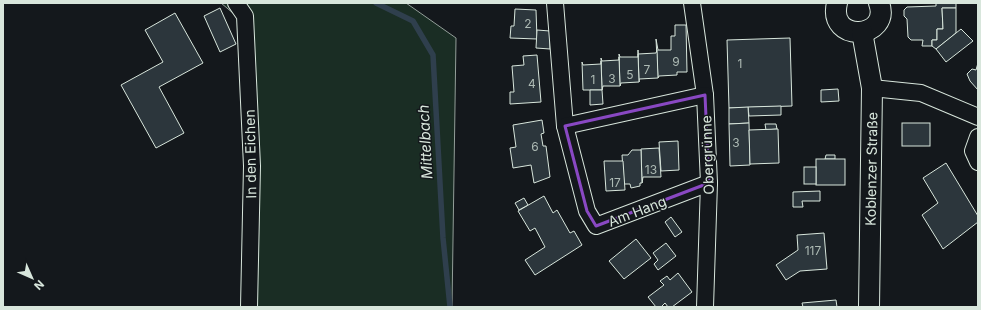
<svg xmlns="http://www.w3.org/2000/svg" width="981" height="310" viewBox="0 0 981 310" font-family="Inter,sans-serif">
	<rect width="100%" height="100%" fill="#14181c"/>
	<polygon fill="#1a2d24" stroke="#939e99" points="221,3 406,3 456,38 452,307 244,307 247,157 240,19"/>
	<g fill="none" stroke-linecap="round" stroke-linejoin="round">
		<polyline stroke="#2f3f4d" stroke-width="5.5" points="376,3 413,21 433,55 443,238 450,307"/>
	</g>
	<g fill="#2c363c" stroke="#d8e6dc">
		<polygon points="936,3 956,3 956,8 942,8 943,29 937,29 937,40 932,40 932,46 922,46 923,40 911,40 908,37 907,19 904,16 904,10 907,7 936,6"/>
		<polygon points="220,8 236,44 220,52 204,16"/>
		<polygon points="942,8 956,8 956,33 936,49 932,46 932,40 937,40 937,29 943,29"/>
		<polygon points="515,9 536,10 537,39 510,38 511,26 514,26"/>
		<polygon points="175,13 203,63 159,87 184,133 156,148 121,85 163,62 145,30"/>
		<polygon points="675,25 686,25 687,72 677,72 677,75 659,76 658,78 656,39 658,50 671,50 671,36 675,36"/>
		<polygon points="961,29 973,41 946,62 936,49"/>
		<polygon points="537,30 550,31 550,49 536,48"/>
		<polygon points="790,38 792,106 729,108 727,40"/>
		<polygon points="638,50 638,54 656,53 657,50 658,78 639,79 639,82"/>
		<polygon points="619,54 620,57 638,57 638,54 639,82 621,83 620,86"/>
		<polygon points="537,55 541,102 510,104 510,92 514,92 512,66 524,65 523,56"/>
		<polygon points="619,57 620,86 603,86 602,90 601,58 602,61 619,60"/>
		<polygon points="601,61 602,90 583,90 582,62 583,65 601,64"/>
		<polygon points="978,63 978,90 970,81 967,74 972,69 976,70"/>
		<polygon points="838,89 839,101 821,102 821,90"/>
		<polygon points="590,90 602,90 603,104 590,105"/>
		<polygon points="781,106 781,115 749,116 748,107"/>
		<polygon points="748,107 749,123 729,124 729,108"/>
		<polygon points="542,120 544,133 541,134 543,146 546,146 550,177 534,183 531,165 513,168 510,148 516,147 513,125"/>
		<polygon points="749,123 750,165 730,166 729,124"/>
		<rect x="902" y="123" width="28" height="23"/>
		<polygon points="765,124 776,124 777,129 766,130"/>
		<polygon points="778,129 779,163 750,164 749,130"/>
		<polygon points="678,141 679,170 661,171 659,142"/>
		<polygon points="659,148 661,177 643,177 642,183 641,149"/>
		<polygon points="632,150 641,150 642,183 640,183 640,186 631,188 630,184 624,184 622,155 628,155"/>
		<polygon points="826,155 835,155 835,159 825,159"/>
		<rect x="816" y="159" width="29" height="26"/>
		<polygon points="604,161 623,161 625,190 606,191"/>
		<polygon points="946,163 978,216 978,222 943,249 922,215 938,203 923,178"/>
		<rect x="804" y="167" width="12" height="17"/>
		<polygon points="820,191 820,201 802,201 803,207 793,207 793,192"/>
		<polygon points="544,196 553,213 557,210 570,233 574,231 582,245 535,275 525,260 545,247 535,228 530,231 518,211"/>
		<polygon points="524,198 528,205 519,210 515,203"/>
		<polygon points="671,217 682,232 675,237 665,222"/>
		<polygon points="824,233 827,269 800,271 786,280 776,265 798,250 797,235"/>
		<polygon points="636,239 651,258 624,279 609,261"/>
		<polygon points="666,243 676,256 658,270 654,264 658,260 653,253"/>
		<polygon points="678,273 692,292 672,307 668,307 665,303 661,307 656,307 648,297 664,285 660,281 667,276 670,280"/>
		<polygon points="836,300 837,307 803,307 802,303"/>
	</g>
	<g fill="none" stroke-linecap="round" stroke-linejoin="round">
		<g stroke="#d8e6dc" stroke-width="18">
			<g id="minor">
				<polyline points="236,3 245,16 252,166 249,307"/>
				<polyline points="555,3 565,126 587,211 596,226 709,183"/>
				<polyline points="692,3 705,95 709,183 705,307"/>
				<polyline points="872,88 921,93 978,117"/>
				<polyline points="565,126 705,95"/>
				<polyline points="978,137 973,151 978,162"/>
			</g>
		</g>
		<g stroke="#d8e6dc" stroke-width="22">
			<g id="tertiary">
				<path d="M837,3C827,44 892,39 879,3"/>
				<polyline points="862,32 872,88 869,307"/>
			</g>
		</g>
		<use href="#minor" stroke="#14181c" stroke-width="16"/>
		<use href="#tertiary" stroke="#14181c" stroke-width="20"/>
	</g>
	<path fill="none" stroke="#8948c3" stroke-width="3" stroke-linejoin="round" d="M705,95L709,183L596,226L587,211L565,126Z"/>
	<g text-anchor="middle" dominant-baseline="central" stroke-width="3" stroke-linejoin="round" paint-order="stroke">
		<g font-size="12" fill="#adbab4">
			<text x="528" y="23">2</text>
			<text x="676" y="61">9</text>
			<text x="740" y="63">1</text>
			<text x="647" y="69">7</text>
			<text x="630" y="74">5</text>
			<text x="612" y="78">3</text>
			<text x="593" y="79">1</text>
			<text x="532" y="83">4</text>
			<text x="736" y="142">3</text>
			<text x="535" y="146">6</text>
			<text x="651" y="169">13</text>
			<text x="615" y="182">17</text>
			<text x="813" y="250">117</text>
		</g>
		<g font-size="14" fill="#d8e6dc" stroke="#14181c">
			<text transform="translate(250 154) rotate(-91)">In den Eichen</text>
			<text transform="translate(707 155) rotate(-92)">Obergrünne</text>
			<text transform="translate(871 169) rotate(-89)">Koblenzer Straße</text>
			<text transform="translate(637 211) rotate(-21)">Am Hang</text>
		</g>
		<g font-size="15" font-style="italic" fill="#d8e6dc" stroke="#14181c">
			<text transform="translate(425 142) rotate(-93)">Mittelbach</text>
		</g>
	</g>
	<rect width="981" height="310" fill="none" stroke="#d8e6dc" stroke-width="8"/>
	<g transform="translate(32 278) rotate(135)" stroke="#14181c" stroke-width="3" paint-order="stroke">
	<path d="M0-3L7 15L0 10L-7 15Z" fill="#d8e6dc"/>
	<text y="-6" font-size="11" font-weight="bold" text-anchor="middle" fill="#d8e6dc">N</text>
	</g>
</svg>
